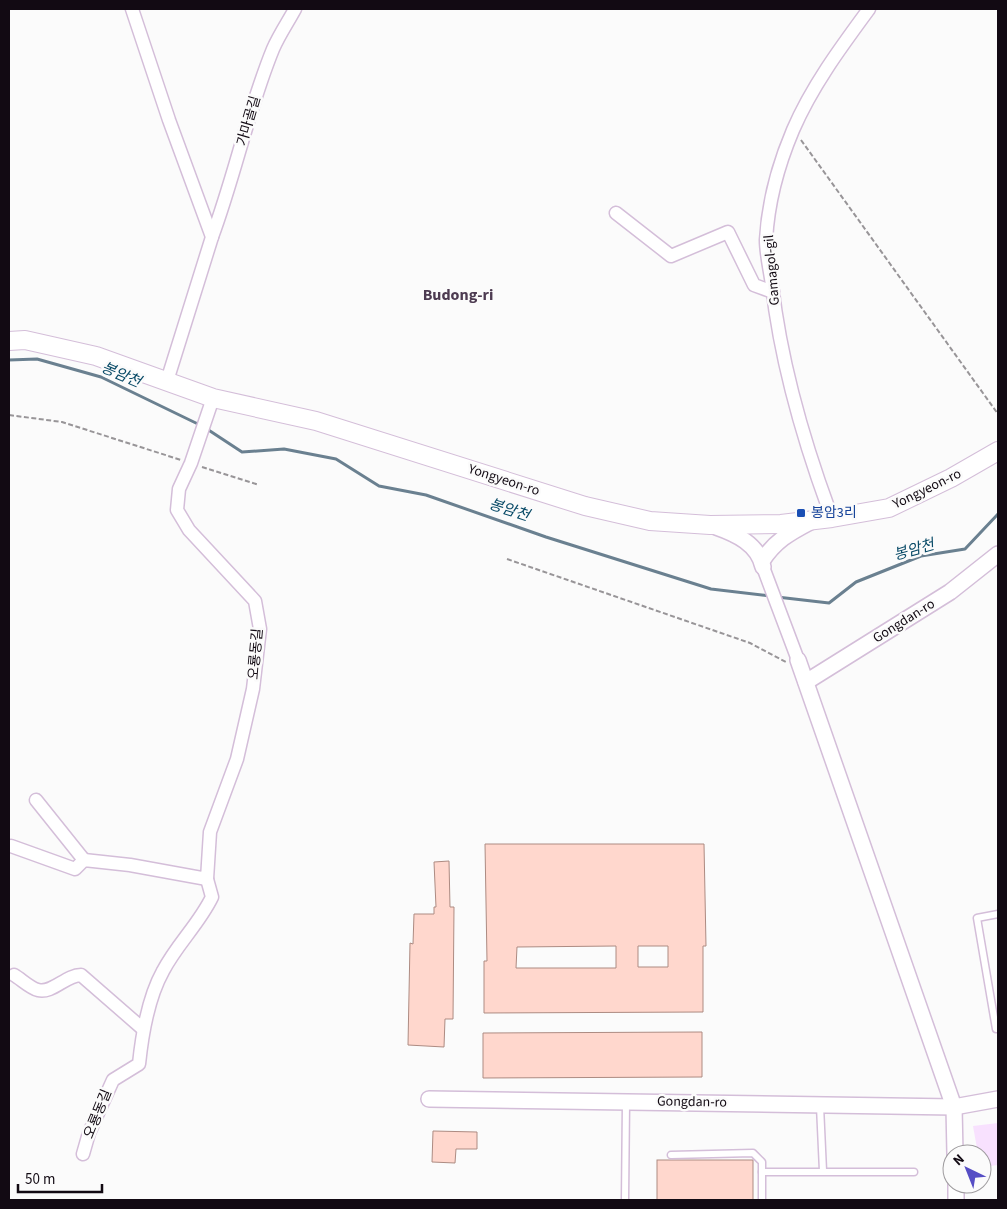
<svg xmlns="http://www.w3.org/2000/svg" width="1007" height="1209" viewBox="0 0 1007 1209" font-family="'Source Sans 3','Noto Sans KR',sans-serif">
	<rect width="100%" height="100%" fill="#fbfbfb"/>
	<polygon fill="#f8e1fe" points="998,1123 998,1165 982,1167 982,1154 978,1154 973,1126"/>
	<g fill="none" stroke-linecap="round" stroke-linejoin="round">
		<g stroke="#6a8090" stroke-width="3">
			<polyline points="9,360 37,359 101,377 200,425"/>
			<polyline points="207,429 242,452 284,449 336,459 379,486 426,495 546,537 711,589 771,596"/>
			<polyline points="777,597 829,603 856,582 921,556 965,549 998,514"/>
		</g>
	</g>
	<g fill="#ffd7cd" stroke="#ad8b82" fill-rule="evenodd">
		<path d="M485,844H704L706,946H703V1012L484,1013V961H487ZM616,946V968H516L517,947ZM638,946H668V967H638Z"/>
		<polygon points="449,861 450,907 454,907 453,1019 445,1019 444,1047 408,1045 410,943 413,944 414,914 434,914 434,907 436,907 434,862"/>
		<polygon points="702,1032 702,1077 483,1078 483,1033"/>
		<polygon points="433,1131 477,1132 477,1149 456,1149 455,1163 432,1162"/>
		<rect x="657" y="1160" width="96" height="40"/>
	</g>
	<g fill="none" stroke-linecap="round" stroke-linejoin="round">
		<g stroke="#d4bed9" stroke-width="9">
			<g id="service">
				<polyline points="998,914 977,918 996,1029 998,1029"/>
				<polyline points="820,1106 823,1171"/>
				<polyline points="671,1155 753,1153 762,1162 762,1172"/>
				<polyline points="625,1200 626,1102"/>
				<polyline points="762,1200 762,1172 914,1172"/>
			</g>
		</g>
		<g stroke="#d4bed9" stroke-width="15">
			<g id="minor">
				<polyline points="132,9 169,120 212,237 167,381"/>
				<polyline points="616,213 671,256 728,232 754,285 773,292"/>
				<path d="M212,237C235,175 248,110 273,49C279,35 288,22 295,9"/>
				<path d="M832,518C804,443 781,364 772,285C770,270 766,254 766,240C768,203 779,163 793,130C812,86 841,47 869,9"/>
				<polyline points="763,567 798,660"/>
				<polyline points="36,800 84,860"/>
				<polyline points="11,846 75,869 84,860 130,865 207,879 210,832 237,759 253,689 260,629 255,601 189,530 177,510 179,489 191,463 213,398"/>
				<path d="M14,975C21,979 30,988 38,990C52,994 66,975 81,975L143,1029"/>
				<path d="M83,1154L89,1133L113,1080L139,1064C142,1035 149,996 163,971C177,944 199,924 212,897L207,879"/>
			</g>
		</g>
		<g stroke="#d4bed9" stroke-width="18">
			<g id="tertiary">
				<path d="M716,527C736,534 758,544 763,567"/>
				<path d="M762,561C775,541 789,533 810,522"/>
				<polyline points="798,660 954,1107 955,1154"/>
				<polyline points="806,682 950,592 998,554"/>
				<polyline points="429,1099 954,1107 998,1099"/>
				<polyline points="956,1184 956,1200"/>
			</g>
		</g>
		<g stroke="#d4bed9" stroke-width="20">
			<polyline id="secondary" points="9,341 25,340 96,356 213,398 316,421 585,506 650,521 710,525 781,524 832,518 889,508 951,478 998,451"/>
		</g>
		<g stroke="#989598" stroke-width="2" stroke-dasharray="5 2.5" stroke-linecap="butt">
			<polyline points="801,140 998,414"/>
			<polyline points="9,415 62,422 181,460"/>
			<polyline points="202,467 259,485"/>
			<polyline points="507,559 750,643 786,662"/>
		</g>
		<use href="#service" stroke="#fff" stroke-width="6"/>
		<use href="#minor" stroke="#fff" stroke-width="12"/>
		<use href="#tertiary" stroke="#fff" stroke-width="15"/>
		<use href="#secondary" stroke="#fff" stroke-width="18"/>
	</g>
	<rect fill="#1a4fb4" stroke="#fbfbfb" stroke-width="2" x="796" y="508" width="10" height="10" rx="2.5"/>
	<g text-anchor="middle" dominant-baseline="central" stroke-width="5" stroke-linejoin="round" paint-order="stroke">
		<g font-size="14" fill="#120a13" stroke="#fbfbfb">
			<text transform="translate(249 121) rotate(-74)">가마골길</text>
			<text transform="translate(772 270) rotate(-95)">Gamagol-gil</text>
			<text transform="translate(504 480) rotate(18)">Yongyeon-ro</text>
			<text transform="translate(927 489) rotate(-26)">Yongyeon-ro</text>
			<text transform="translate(904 621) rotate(-32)">Gongdan-ro</text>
			<text transform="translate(256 654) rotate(-85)">오룡동길</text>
			<text transform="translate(692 1102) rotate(1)">Gongdan-ro</text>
			<text transform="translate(98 1114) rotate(-68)">오룡동길</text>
		</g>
		<g font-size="14" fill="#164399" stroke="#fbfbfb" text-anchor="start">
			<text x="811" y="513">봉암3리</text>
		</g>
		<g font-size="15" font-style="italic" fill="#084a67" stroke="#fbfbfb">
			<text transform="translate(121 375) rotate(23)">봉암천</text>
			<text transform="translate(509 510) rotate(18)">봉암천</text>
			<text transform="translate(914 550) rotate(-16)">봉암천</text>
		</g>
		<g font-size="16" font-weight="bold" fill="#4d3b51" stroke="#fbfbfb">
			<text x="458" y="295">Budong-ri</text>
		</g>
	</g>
	<rect width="1007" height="1209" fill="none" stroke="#120a13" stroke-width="20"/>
	<g transform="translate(967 1169) rotate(317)"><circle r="24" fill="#fbfbfb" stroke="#9e9b9e"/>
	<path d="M0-4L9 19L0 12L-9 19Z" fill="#564ec5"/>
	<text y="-8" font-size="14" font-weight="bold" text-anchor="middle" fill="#120a13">N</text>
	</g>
	<path d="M18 1184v8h84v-8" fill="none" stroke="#120a13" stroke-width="2.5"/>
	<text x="25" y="1184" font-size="15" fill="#120a13" stroke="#fbfbfb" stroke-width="4" paint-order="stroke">50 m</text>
</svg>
